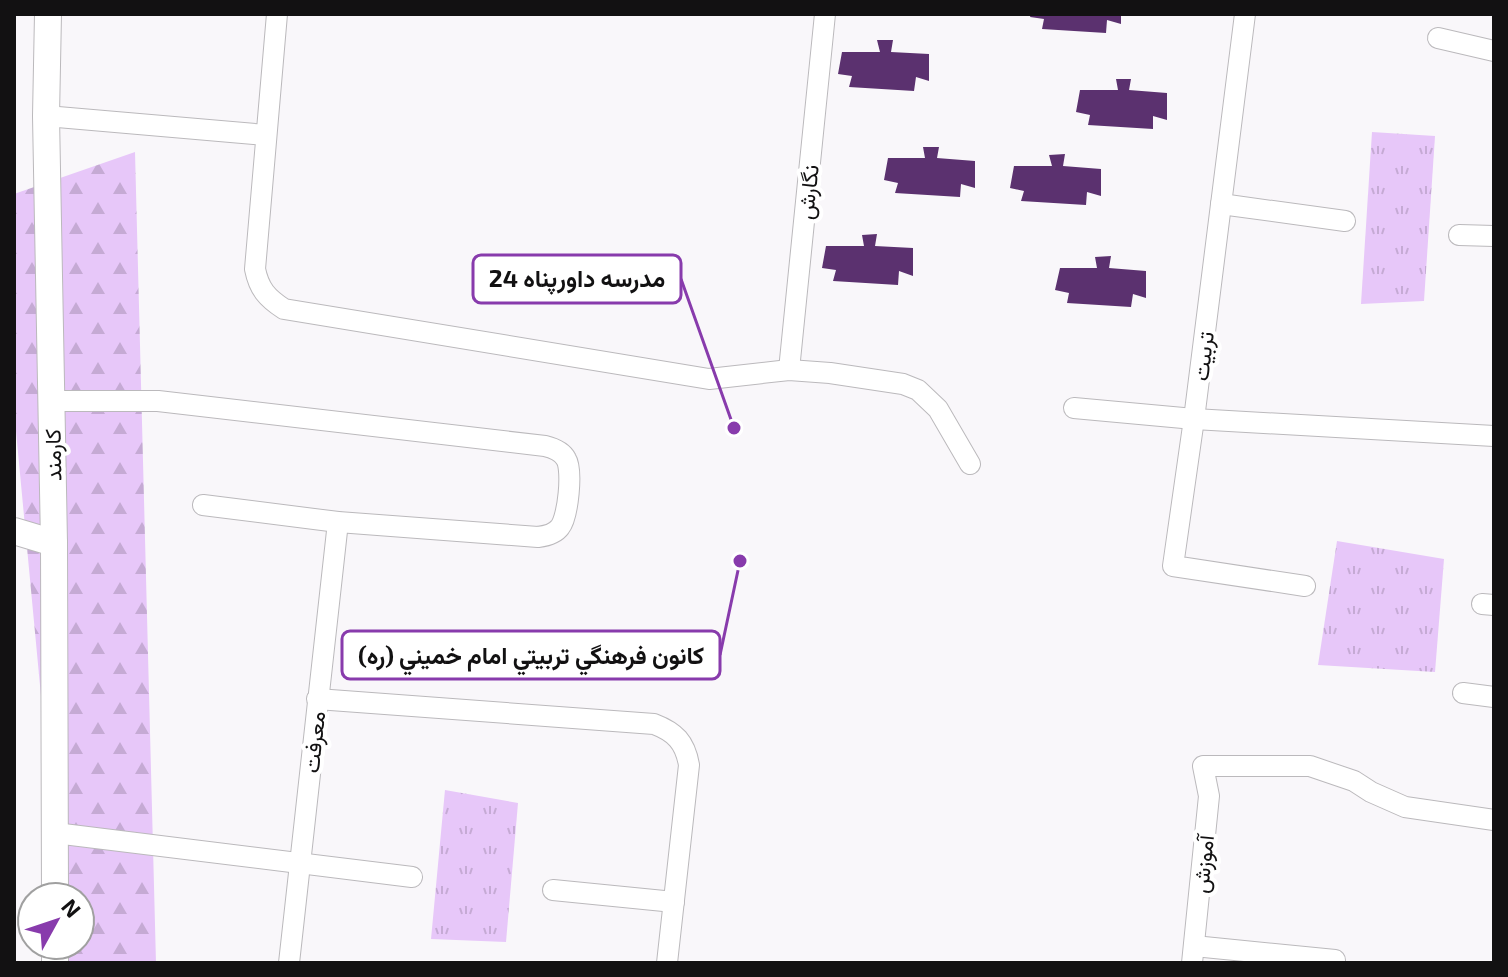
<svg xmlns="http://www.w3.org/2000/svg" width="1508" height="977" viewBox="0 0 1508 977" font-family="'Exo 2',Vazirmatn,sans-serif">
	<defs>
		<pattern id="forest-firs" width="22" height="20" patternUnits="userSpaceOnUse" patternTransform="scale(2)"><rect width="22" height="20" fill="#e7c7f9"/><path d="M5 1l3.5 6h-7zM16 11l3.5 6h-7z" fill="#c5aad4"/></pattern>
		<pattern id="park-tufts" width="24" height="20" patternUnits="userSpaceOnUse" patternTransform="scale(2)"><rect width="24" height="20" fill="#e7c7f9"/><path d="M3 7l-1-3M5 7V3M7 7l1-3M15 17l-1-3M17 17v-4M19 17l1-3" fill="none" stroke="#c5aad4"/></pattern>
	</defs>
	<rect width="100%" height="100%" fill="#f9f7fa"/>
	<polygon fill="url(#forest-firs)" points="135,152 156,963 67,963 65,945 80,945 80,897 60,897 14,410 14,194"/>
	<g fill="url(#park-tufts)">
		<polygon points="1372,132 1435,136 1424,301 1361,304"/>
		<polygon points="1337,541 1444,559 1435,672 1318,665"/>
		<polygon points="445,790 518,803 506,942 431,939"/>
	</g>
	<g fill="#5b316f">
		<polygon points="1031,14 1121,14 1121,24 1107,20 1106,33 1042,29 1044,19 1030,17"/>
		<polygon points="877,40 893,40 891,52 929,54 929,81 916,77 914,91 849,87 852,76 838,74 842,52 880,52"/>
		<polygon points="1116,79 1131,79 1129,90 1167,93 1167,120 1153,116 1153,129 1088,125 1090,115 1076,112 1080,90 1118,90"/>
		<polygon points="923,147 939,147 937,158 975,161 975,188 961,184 960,197 895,193 898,183 884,180 888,158 925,158"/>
		<polygon points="1065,154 1063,166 1101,169 1101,196 1087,192 1086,205 1021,201 1024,191 1010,188 1014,166 1052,166 1049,155"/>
		<polygon points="877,234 875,246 913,248 913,276 899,271 898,285 833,281 836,270 822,268 826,246 864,246 862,235"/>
		<polygon points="1111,256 1109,268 1146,271 1146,298 1133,294 1131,307 1067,303 1069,293 1055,290 1060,268 1097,268 1095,257"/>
	</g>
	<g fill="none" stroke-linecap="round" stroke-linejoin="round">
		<g stroke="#bbb9bc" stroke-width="22">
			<g id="minor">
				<path d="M277,14L255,269C259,289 267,298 284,309L709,379L789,370L830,373L903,384L918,390L938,409L970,464"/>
				<polyline points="1245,14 1194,419 1173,566 1305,586"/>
				<polyline points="1438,38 1494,51"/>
				<polyline points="46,116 266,135"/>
				<polyline points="1221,204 1345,221"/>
				<polyline points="1459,235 1494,236"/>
				<polyline points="789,370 825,14"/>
				<path d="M52,401H158L545,446C553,448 562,451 566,459C573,470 568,517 560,527C555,534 546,536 538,537L338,522L203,505"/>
				<polyline points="1074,408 1194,419 1494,436"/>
				<polyline points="1482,604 1494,605"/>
				<polyline points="1463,693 1494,697"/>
				<path d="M317,699L654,724C675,732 685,742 689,765L667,963"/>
				<polyline points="55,833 412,877"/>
				<polyline points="553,890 674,902"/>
				<polyline points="1194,946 1335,960"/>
				<polyline points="289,963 338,522"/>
				<polyline points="1192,963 1209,796 1203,766 1310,766 1354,781 1371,792 1405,807 1494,820"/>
			</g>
		</g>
		<g stroke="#bbb9bc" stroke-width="28">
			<g id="tertiary">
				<polyline points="48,14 46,116 54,543 55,897"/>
				<polyline points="14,531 54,543"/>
				<polyline points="55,945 55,963"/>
			</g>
		</g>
		<use href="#minor" stroke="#fff" stroke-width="20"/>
		<use href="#tertiary" stroke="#fff" stroke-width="26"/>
	</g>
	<g text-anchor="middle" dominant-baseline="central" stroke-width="8" stroke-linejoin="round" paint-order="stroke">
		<g font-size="22" fill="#121112" stroke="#fff">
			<text transform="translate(807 192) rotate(-84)">نگارش</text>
			<text transform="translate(1202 356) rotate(-83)">تربیت</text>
			<text transform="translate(52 455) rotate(-91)">کارمند</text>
			<text transform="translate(313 742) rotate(-84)">معرفت</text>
			<text transform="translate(1202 864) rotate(-84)">آموزش</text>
		</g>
	</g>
	<path fill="none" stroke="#883bac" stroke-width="3" d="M734 428L681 279M740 561L720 655"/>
	<g fill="#883bac" stroke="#fff" stroke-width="3">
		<circle cx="734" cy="428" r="8"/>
		<circle cx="740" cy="561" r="8"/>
	</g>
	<g fill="#fff" stroke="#883bac" stroke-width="3">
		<rect x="473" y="255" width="208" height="48" rx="8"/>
		<rect x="342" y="631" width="378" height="48" rx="8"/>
	</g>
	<g font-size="24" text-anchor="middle" font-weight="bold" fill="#121112">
		<text x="577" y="287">مدرسه داورپناه 24</text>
		<text x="531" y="664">كانون فرهنگي تربيتي امام خميني (ره)</text>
	</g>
	<rect width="1508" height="977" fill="none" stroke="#121112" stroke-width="32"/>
	<g transform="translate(56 921) rotate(50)"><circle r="38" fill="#ffffff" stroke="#a0a0a0" stroke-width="2"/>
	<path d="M0-6L14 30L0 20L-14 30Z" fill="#883bac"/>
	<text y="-12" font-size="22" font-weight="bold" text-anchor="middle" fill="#121112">N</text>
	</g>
</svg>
